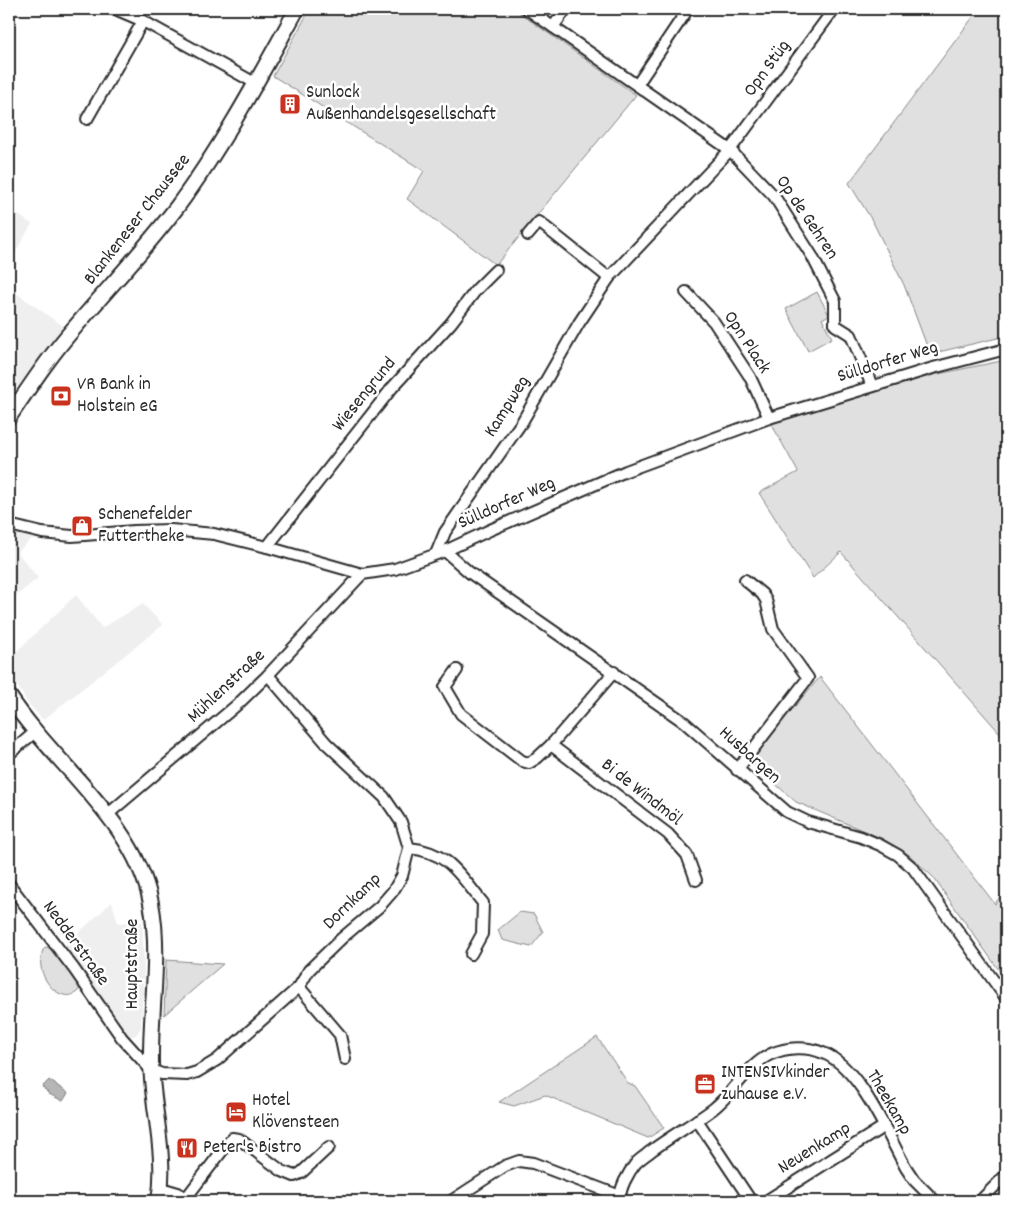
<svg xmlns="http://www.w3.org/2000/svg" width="1015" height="1210" viewBox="0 0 1015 1210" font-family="Dekko,sans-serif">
	<rect width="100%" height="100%" fill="#fff"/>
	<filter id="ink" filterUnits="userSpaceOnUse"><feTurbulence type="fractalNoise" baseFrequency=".02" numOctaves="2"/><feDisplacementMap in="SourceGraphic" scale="10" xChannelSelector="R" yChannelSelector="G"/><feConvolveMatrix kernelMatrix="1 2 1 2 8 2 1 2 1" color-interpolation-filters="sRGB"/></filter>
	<g filter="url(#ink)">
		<g fill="#efefef">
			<polygon points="9,209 32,224 9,263"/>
			<polygon points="9,288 63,326 18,387 9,381"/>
			<polygon points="9,531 34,537 17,552 38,578 9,602"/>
			<polygon points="76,595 102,628 143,604 163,625 43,720 27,702 9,672 9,655 17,651"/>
			<polygon points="112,902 118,923 142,921 144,967 141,1028 136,1035 130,1037 125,1034 64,946"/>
		</g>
		<g fill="#e0e0e0" stroke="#868686">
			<polygon points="310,9 514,9 636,95 496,265 407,199 424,171 273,76"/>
			<polygon points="979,9 1006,9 1006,336 930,354 904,285 873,222 849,183"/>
			<polygon points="817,292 829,315 822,319 832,338 808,351 786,309"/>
			<polygon points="1006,360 1006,740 841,552 813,578 759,493 798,472 771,423 933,375"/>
			<polygon points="820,677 995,904 1006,887 1006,980 933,877 908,854 883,839 796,802 748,760"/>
			<polygon points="520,912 534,914 543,932 531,947 502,940 498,930"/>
			<path d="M47,947L54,951L79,984V990C63,1009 30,975 44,948Z"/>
			<polygon points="166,960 223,964 164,1015"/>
			<polygon points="597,1037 628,1083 635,1086 664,1128 648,1138 545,1095 514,1106 499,1102"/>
		</g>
		<polygon fill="#b6b6b6" stroke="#7e7e7e" points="49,1080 68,1093 63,1101 49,1094 42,1087"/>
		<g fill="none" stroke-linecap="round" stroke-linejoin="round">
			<g stroke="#2b2b2b" stroke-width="14">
				<g id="street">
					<polyline points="115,9 143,21 255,83"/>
					<polyline points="527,9 730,150 774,196 812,256 835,301 835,325 851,335 872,386"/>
					<polyline points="9,12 10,9"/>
					<polyline points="553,27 566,9"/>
					<polyline points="637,85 688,9"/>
					<polyline points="87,119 143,21"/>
					<polyline points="528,235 539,222 609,278"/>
					<polyline points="686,292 714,322 750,377 769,418"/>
					<polyline points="9,525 42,533 72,536 134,531 171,530 214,534 267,547 362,574 395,569 445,551 490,530 626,471 769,418 933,368 1006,349"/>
					<polyline points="267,547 392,388 451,323 476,290 496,270"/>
					<polyline points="445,551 470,573 684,722 787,812 808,822 861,837 880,845 898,855 913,868 1006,998"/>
					<polyline points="436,554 445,532 522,422 579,323 609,278 730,150 834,9"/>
					<polyline points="457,670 445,687 461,714 522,761 529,763 537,758 551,745 614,672"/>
					<polyline points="551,745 668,834 687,855 696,880"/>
					<polyline points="9,754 35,732"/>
					<polyline points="737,770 808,678 773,629 766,600 762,594 745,580"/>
					<polyline points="107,815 238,704 268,675 362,574"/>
					<path d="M409,848C449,852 459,874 483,903L482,934L471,954"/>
					<polyline points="9,884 74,969 122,1038 151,1070 162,1074 187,1075 197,1072 217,1060 299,987 309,970 342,938 380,906 393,891 402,876 409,848 401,822 384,797 327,744 268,675"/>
					<polyline points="299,987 340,1035 345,1059"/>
					<polyline points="697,1120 751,1201"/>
					<polyline points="161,1188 178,1193 190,1201"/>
					<polyline points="186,1198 232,1138 239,1139 282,1171 294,1176 301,1173 329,1147"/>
					<polyline points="451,1201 505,1166 519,1161 533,1163 620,1196"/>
					<path d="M620,1201C619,1189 628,1173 636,1163C640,1159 646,1155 651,1151C671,1136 693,1124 713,1109C735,1092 746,1066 771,1054C787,1047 807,1046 823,1053C860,1067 887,1134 906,1168L914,1180L935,1201"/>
					<polyline points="766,1201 883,1127"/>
					<polyline points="980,1201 1006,1175"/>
				</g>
			</g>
			<g stroke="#2b2b2b" stroke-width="18">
				<g id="secondary">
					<path d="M9,417C30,386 51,354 76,326C110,286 146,248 177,207C222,147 261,74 297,9"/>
					<path d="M9,696C53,764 135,820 151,903C161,955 150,1010 151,1062C152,1108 167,1155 159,1201"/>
				</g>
			</g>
			<use href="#street" stroke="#fff" stroke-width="10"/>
			<use href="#secondary" stroke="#fff" stroke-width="14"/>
		</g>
	</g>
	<defs>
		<g id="building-square" transform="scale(1.125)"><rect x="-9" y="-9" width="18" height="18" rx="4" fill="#c8321e" stroke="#fff"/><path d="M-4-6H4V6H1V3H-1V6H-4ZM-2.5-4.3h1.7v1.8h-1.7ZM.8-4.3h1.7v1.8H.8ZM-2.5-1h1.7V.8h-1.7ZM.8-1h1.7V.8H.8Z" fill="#fff"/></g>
		<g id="bank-square" transform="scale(1.125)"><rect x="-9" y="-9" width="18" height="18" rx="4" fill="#c8321e" stroke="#fff"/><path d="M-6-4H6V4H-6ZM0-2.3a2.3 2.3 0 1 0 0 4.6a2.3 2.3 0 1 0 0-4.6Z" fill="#fff"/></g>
		<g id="shop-square" transform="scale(1.125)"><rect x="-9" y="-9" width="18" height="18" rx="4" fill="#c8321e" stroke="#fff"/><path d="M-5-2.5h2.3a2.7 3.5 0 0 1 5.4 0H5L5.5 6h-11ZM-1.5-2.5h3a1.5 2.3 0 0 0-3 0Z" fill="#fff"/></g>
		<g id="office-square" transform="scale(1.125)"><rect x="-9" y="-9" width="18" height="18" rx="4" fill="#c8321e" stroke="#fff"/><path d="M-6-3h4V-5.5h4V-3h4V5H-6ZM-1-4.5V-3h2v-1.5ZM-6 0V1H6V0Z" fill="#fff"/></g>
		<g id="hotel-square" transform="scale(1.125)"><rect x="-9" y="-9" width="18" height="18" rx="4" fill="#c8321e" stroke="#fff"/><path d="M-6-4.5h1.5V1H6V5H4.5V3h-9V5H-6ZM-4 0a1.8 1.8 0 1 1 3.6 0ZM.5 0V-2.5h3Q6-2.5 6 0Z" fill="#fff"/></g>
		<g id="restaurant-square" transform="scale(1.125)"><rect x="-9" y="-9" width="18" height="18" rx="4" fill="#c8321e" stroke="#fff"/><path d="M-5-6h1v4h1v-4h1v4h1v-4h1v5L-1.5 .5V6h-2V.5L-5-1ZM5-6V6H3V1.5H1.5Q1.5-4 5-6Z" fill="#fff"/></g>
	</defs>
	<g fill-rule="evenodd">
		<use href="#building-square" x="290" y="104"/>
		<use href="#bank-square" x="61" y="396"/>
		<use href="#shop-square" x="82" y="526"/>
		<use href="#office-square" x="705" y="1084"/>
		<use href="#hotel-square" x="236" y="1112"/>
		<use href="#restaurant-square" x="187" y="1148"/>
	</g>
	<g text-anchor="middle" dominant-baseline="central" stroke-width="5" stroke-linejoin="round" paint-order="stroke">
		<g font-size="19" fill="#2b2b2b" stroke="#fff">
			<text transform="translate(768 69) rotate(-54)">Opn Stüg</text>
			<text transform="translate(806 218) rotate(56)">Op de Gehren</text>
			<text transform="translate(138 220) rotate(-52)">Blankeneser Chaussee</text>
			<text transform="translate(746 343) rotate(57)">Opn Plack</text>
			<text transform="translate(888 363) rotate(-17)">Sülldorfer Weg</text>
			<text transform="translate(365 395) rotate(-51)">Wiesengrund</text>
			<text transform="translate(508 407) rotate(-58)">Kampweg</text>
			<text transform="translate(507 504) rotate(-24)">Sülldorfer Weg</text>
			<text transform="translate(227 687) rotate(-43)">Mühlenstraße</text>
			<text transform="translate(749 756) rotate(42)">Husbargen</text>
			<text transform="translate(641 793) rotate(38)">Bi de Windmöl</text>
			<text transform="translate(353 902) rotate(-44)">Dornkamp</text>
			<text transform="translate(75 944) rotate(54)">Nedderstraße</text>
			<text transform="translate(133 964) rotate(-90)">Hauptstraße</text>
			<text transform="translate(888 1103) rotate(60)">Theekamp</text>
			<text transform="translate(815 1149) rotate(-32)">Neuenkamp</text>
		</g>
		<g font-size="19" fill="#2b2b2b" stroke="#fff" text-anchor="start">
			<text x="306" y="93">Sunlock<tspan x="306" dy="22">Außenhandelsgesellschaft</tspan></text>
			<text x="77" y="385">VR Bank in<tspan x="77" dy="22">Holstein eG</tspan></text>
			<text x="98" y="515">Schenefelder<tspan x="98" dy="22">Futtertheke</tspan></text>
			<text x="721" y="1073">INTENSIVkinder<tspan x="721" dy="22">zuhause e.V.</tspan></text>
			<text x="252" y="1101">Hotel<tspan x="252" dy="22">Klövensteen</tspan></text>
			<text x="203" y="1148">Peter's Bistro</text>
		</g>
	</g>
	<rect width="1015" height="1210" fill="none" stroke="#fff" stroke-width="30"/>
	<rect x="15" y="15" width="985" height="1180" fill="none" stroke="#2b2b2b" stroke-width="2" filter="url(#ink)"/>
</svg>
